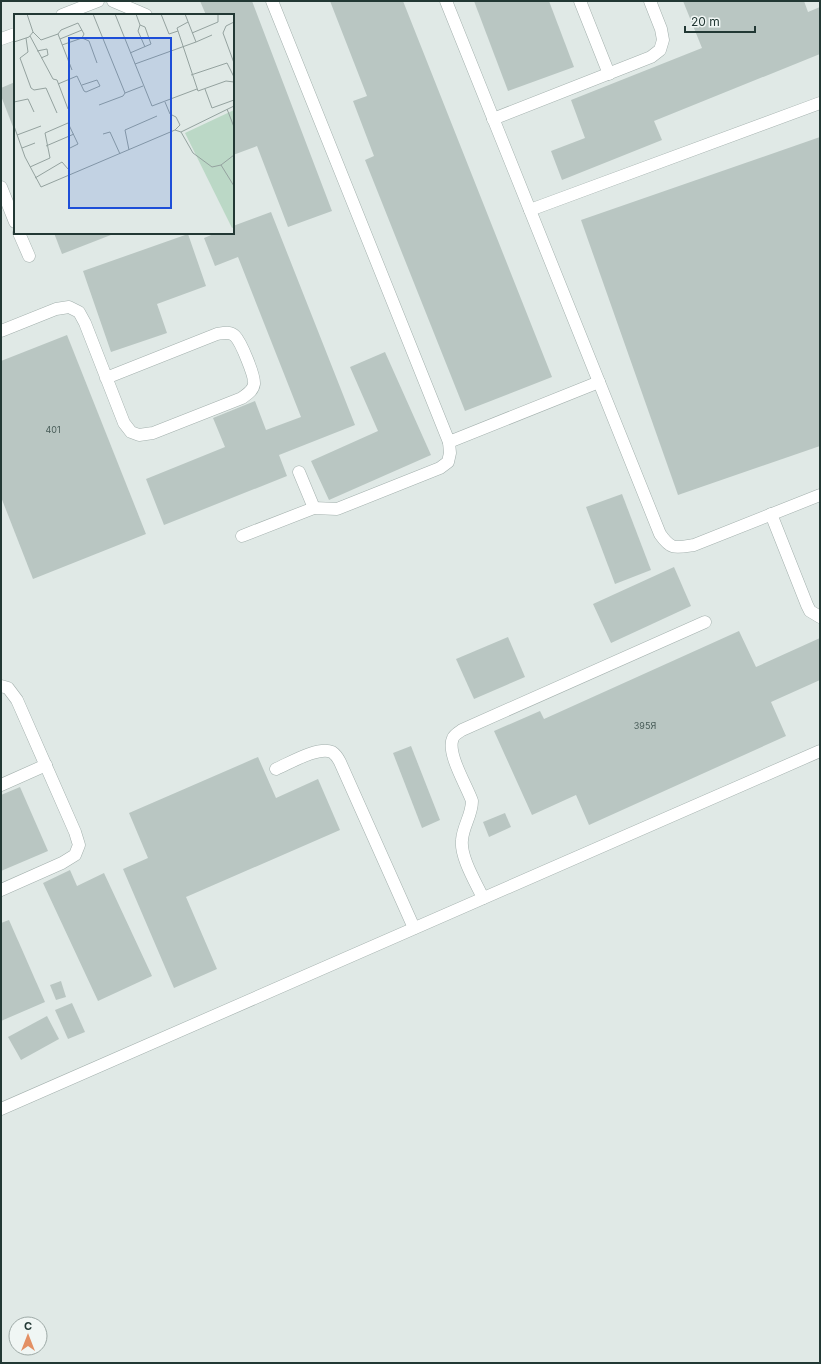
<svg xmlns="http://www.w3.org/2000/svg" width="821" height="1364" viewBox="0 0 821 1364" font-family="Inter,sans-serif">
	<rect width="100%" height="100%" fill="#e0e9e6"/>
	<g fill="#b9c6c2">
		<polygon points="200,1 252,1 332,211 288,227 257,146 233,155 233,93 235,92 233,87 233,15 206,15"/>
		<polygon points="330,1 403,1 552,377 465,411 365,160 374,156 353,101 367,96"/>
		<polygon points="474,1 549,1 574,67 508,91"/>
		<polygon points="683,1 804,1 808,12 820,7 820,54 654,121 662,140 562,180 551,151 585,138 571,100 702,48"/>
		<polygon points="15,82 15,132 1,96 1,88"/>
		<polygon points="820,137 820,446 678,495 581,220"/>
		<polygon points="271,212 355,425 279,455 287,476 164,525 146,479 225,447 213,418 255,401 266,430 301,417 238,257 215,266 204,238 216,233 233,233 233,226"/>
		<polygon points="54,233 116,233 62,254"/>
		<polygon points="188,234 206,286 157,304 167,333 111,352 83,271"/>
		<polygon points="67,335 146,534 33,579 1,497 1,361"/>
		<polygon points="385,352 431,455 329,500 311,461 378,431 350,367"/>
		<polygon points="622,494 651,570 615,584 586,507"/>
		<polygon points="674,567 691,606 611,643 593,604"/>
		<polygon points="739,631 756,667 820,638 820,680 771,702 786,736 589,825 576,795 532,815 494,731 540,711 544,719"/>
		<polygon points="508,637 525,677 474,699 456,659"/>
		<polygon points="411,746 440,820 422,828 393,753"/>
		<polygon points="258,757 276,798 318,779 340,830 186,897 217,969 174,988 123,869 148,858 129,813"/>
		<polygon points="20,787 48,851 1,871 1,795"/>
		<polygon points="505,813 511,827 489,837 483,822"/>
		<polygon points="70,870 77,886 104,873 152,976 98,1001 43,883"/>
		<polygon points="9,920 45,1002 1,1021 1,923"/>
		<polygon points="61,981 66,997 56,1000 50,985"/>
		<polygon points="72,1003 85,1032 68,1039 55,1010"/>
		<polygon points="47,1016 59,1039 21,1060 8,1037"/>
	</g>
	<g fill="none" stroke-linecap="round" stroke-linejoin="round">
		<g stroke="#a3b0ad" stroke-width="13">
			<g id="service">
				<polyline points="113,1 146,15"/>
				<polyline points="272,1 449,442 599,382"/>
				<path d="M446,1L660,534C671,550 675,548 694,545L820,495"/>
				<polyline points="580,1 609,74"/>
				<polyline points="62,15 98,1"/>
				<polyline points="1,39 15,34"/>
				<polyline points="493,119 651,57 660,50 663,40 661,29 650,1"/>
				<polyline points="1,187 15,222"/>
				<polyline points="530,210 820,103"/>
				<polyline points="19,233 29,256"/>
				<path d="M1,331L56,309L69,307L79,312L85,323L124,423L131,432L139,435L153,433L242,398C247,394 253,391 254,384C255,376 241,342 235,336C230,331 223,333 217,334L106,378"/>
				<polyline points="299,472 314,508"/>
				<polyline points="771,514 807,605 810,611 820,617"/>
				<polyline points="242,536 314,508 337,509 440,468 448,462 450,453 449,442"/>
				<polyline points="1,686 8,688 17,700 75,832 79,845 75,855 62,863 1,890"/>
				<path d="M276,769C290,763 318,746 332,752C335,754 338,758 340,762L414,928"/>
				<polyline points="1,785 46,765"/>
				<path d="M483,898C476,883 460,857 462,840C463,826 472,815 472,801C467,786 446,753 453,738C454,735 459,732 462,730L705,622"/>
			</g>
		</g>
		<g stroke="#a3b0ad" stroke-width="13">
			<polyline id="minor" points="1,1109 820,751"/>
		</g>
		<use href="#service" stroke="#fff" stroke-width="12"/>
		<use href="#minor" stroke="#fff" stroke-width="12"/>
	</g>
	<g text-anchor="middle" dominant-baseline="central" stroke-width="3.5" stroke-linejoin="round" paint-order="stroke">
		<g font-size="9" fill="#485c58">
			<text x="53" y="429">401</text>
			<text x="645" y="725">395Я</text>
		</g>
	</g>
	<g transform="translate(14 14)">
		<rect width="220" height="220" fill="#e0e9e6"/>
		<path d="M220,96V213L218,214L171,119Z" fill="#bbd8c6"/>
		<path fill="none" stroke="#94a29f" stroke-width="1" d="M79,0L111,79L129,72M101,0L138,92L183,75M122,0L126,11L124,17L131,33M147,0L155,20L164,17M171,0L182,28L198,21M174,8L163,14L184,77L212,67L220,68M220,8L212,12L209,19L220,49M19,18L27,26L44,20L58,56M178,19L204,8V0M44,20L47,16L64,9L70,20L68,24L48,31M16,22L39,65L43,66L54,95M12,24L14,38L6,44L17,74L20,76L32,74L43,99M68,24L75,27L83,49M46,25L68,16M0,28L15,23L19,18L13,0M23,37L33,35L34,41L27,44M116,39L137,30L131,13L126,11M121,50L182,28M177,61L213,49L220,63M44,70L63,62L70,77L72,78L86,72L83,66L68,71M191,75L198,94L220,86M0,88L14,85L20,98M151,88L156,100L162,103L166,111L161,116M85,91L109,82L111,79M213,95L220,113M0,112L11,143L27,173L161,116L167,118L179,139L198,153L207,151L220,172M167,118L220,92M89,120L96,118L106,140M3,121L27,112M32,132L60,120M8,134L21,129M115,136L111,116L143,102M207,151L220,141M16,153L36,144L31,119L54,109L64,130L54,135M21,164L48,148L54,155"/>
		<path fill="#1d4ed8" fill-opacity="0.15" stroke="#1d4ed8" stroke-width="2" d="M55,24H157V194H55Z"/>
		<rect width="220" height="220" fill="none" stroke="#223834" stroke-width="2"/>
	</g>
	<rect width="821" height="1364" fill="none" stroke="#223834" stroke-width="4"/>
	<g transform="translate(28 1336)"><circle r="19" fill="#f0f6f4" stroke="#9eaaa7"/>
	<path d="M0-3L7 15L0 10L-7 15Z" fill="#e39064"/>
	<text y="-6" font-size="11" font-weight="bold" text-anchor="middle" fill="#223834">С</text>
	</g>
	<path d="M685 26v6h70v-6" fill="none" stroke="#223834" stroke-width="2"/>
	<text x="691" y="26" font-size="12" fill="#223834" stroke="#f0f6f4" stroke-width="3" paint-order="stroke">20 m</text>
</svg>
